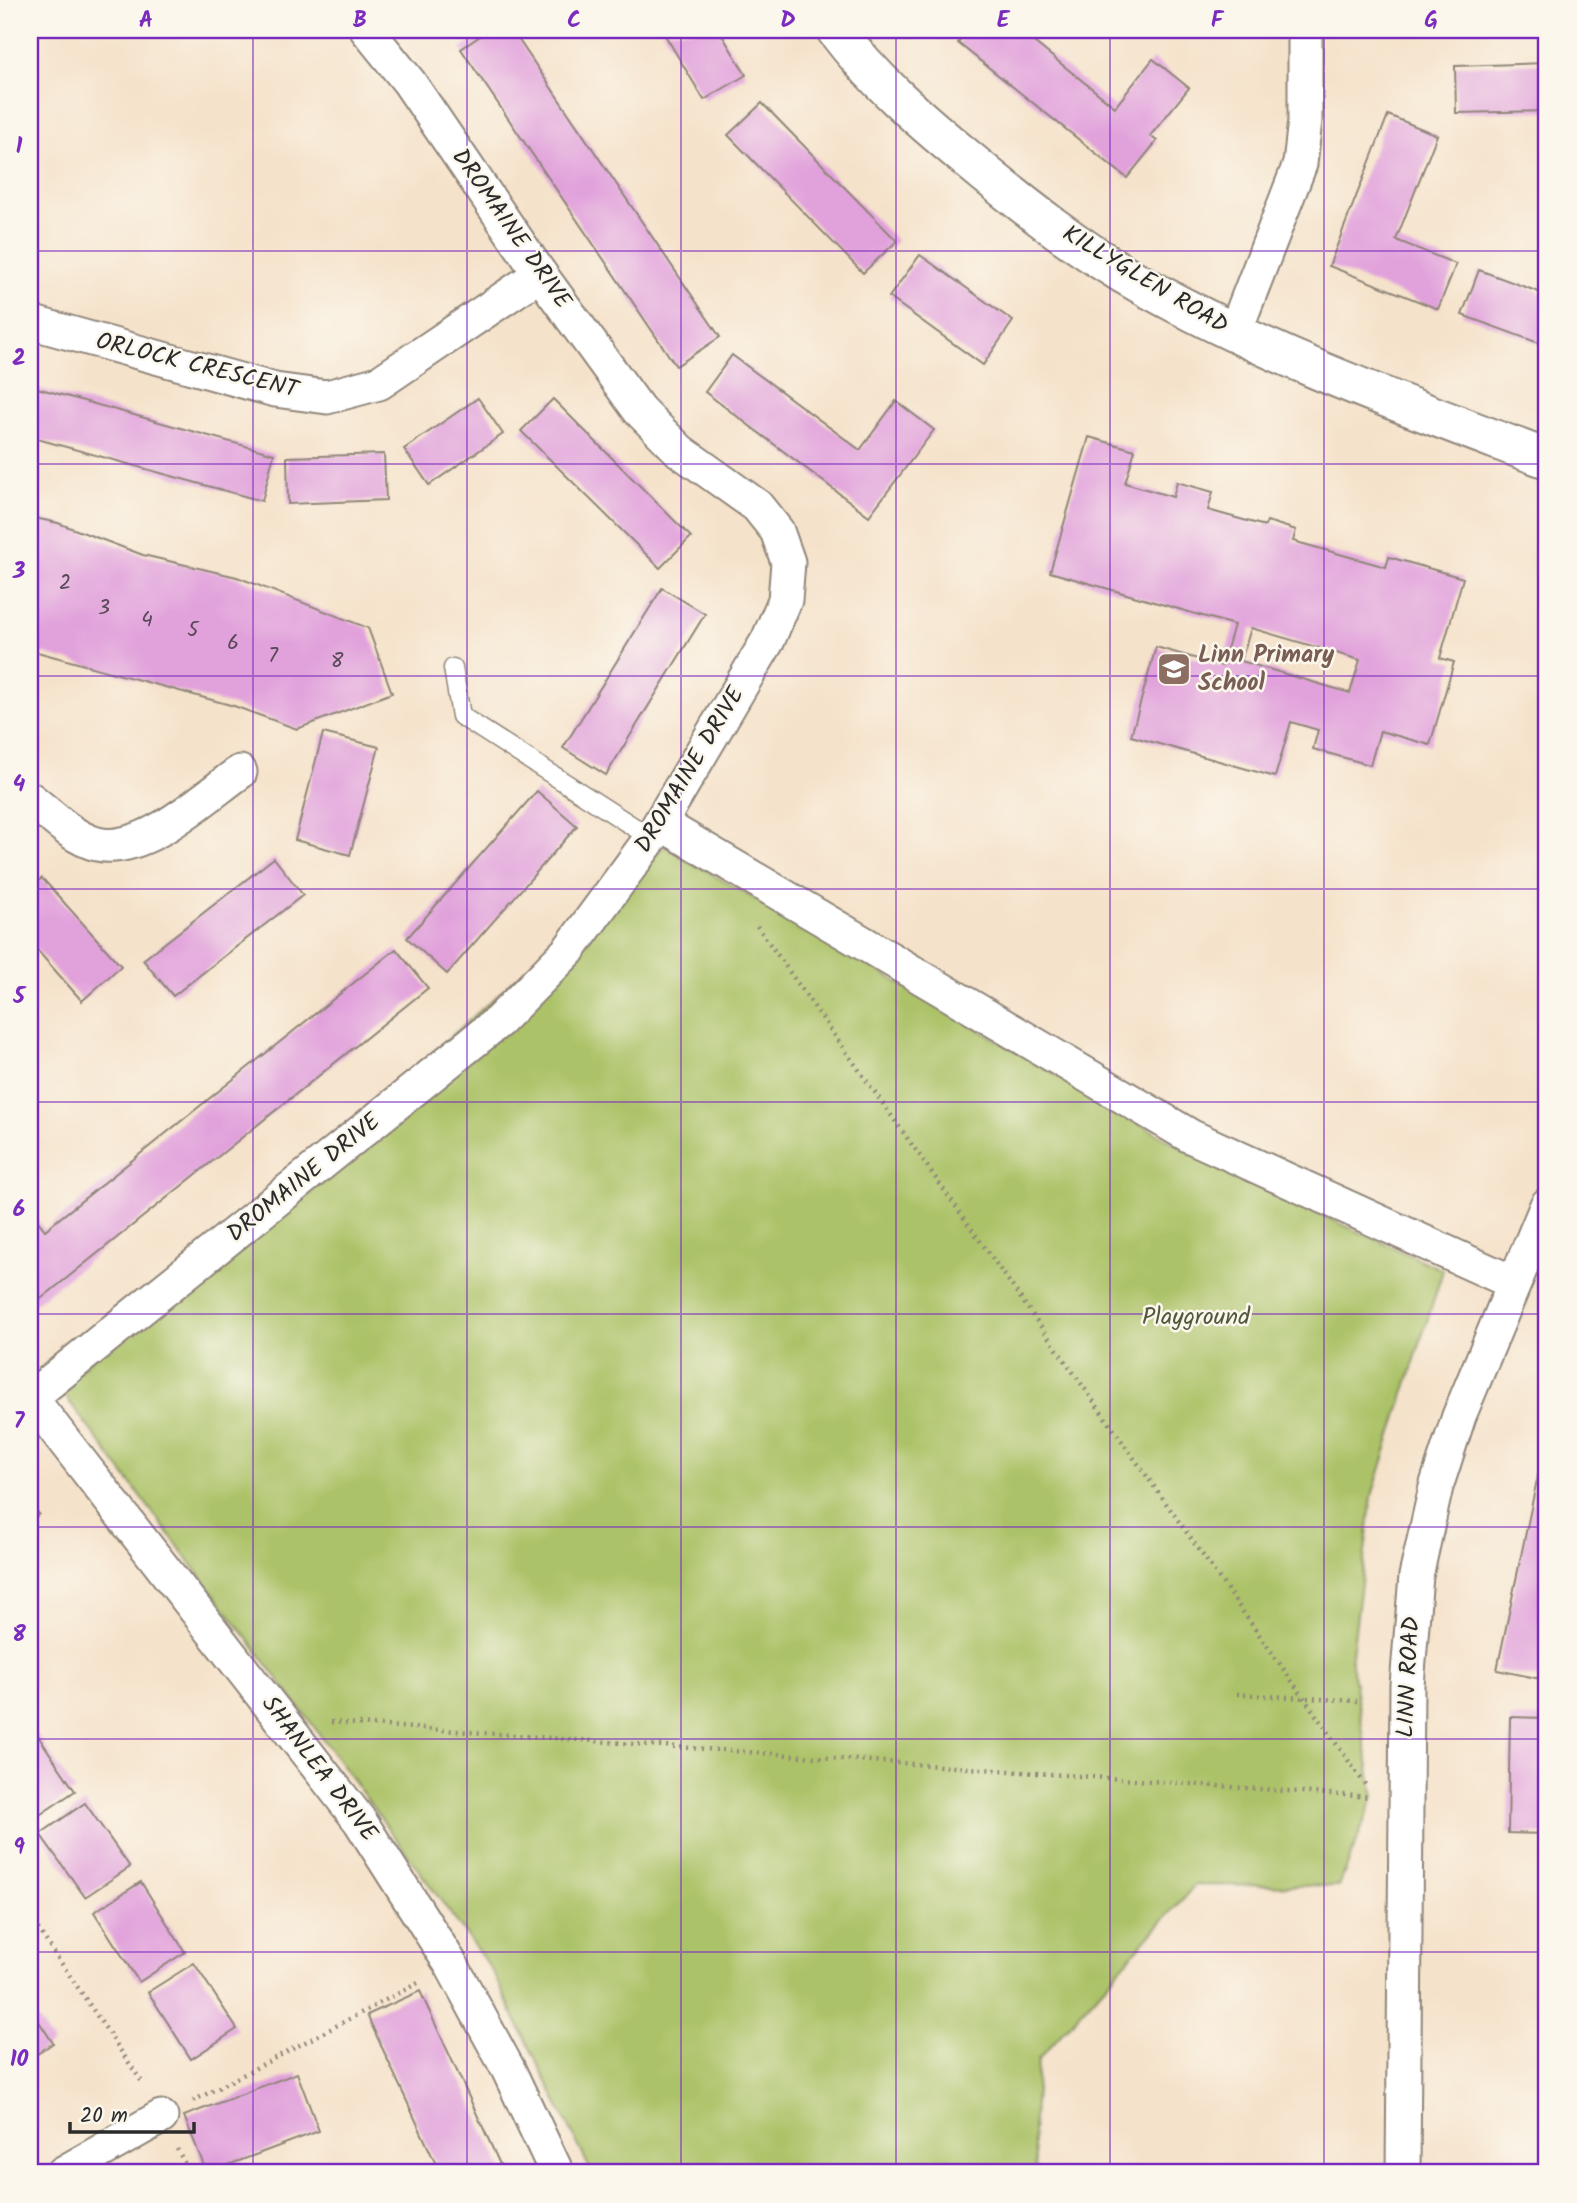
<svg xmlns="http://www.w3.org/2000/svg" width="1577" height="2203" viewBox="0 0 1577 2203" font-family="Kalam,sans-serif">
	<rect width="100%" height="100%" fill="#fbf7ec"/>
	<filter id="ink" filterUnits="userSpaceOnUse"><feTurbulence type="fractalNoise" baseFrequency=".0143" numOctaves="2"/><feDisplacementMap in="SourceGraphic" scale="14" xChannelSelector="R" yChannelSelector="G"/><feConvolveMatrix kernelMatrix="1 2 1 2 8 2 1 2 1" color-interpolation-filters="sRGB"/></filter>
	<filter id="wash" filterUnits="userSpaceOnUse"><feTurbulence type="fractalNoise" baseFrequency=".00686" numOctaves="4" result="noise"/><feDisplacementMap in="SourceGraphic" scale="28" xChannelSelector="R" yChannelSelector="G"/><feGaussianBlur stdDeviation="1.57" result="paint"/><feColorMatrix in="noise" values="0 0 0 0 0 0 0 0 0 0 0 0 0 0 0 0 0 1.4 0 .05"/><feComposite in="paint" operator="in"/></filter>
	<g filter="url(#wash)">
		<rect width="100%" height="100%" fill="#f5e2ca"/>
		<polygon fill="#acc267" stroke="#6c7649" stroke-width="2" points="664,846 1213,1166 1443,1270 1372,1496 1351,1662 1374,1797 1339,1886 1195,1885 1038,2060 1033,2132 1036,2173 592,2173 491,1969 309,1720 59,1388"/>
		<g id="blocks">
			<g fill="#e1a1db" fill-rule="evenodd">
				<polygon points="489,30 512,30 720,337 676,366 461,49"/>
				<polygon points="662,30 719,30 746,75 704,100"/>
				<polygon points="969,30 1019,30 1115,107 1153,59 1189,88 1150,136 1157,141 1127,178 958,43"/>
				<polygon points="1547,63 1547,111 1456,113 1455,66"/>
				<polygon points="762,103 897,241 863,273 728,135"/>
				<polygon points="1388,115 1437,135 1396,240 1456,264 1438,309 1329,266"/>
				<polygon points="920,255 1013,321 983,365 889,297"/>
				<polygon points="1479,270 1547,295 1547,346 1462,315"/>
				<polygon points="732,355 860,450 896,401 934,430 869,516 705,392"/>
				<polygon points="30,386 274,454 262,501 30,437"/>
				<polygon points="478,398 503,434 429,485 404,449"/>
				<polygon points="553,399 691,537 660,568 521,431"/>
				<path d="M1089,437L1135,450L1125,483L1173,497L1177,482L1213,492L1208,510L1265,526L1267,521L1296,530L1293,541L1386,567L1389,557L1463,578L1440,658L1454,662L1430,745L1380,731L1370,765L1313,749L1318,730L1291,722L1275,777L1131,736L1156,647L1222,666L1234,625L1050,572ZM1251,628L1360,660L1350,693L1241,661Z"/>
				<polygon points="384,454 386,500 288,504 287,457"/>
				<polygon points="30,517 58,523 143,555 237,577 368,628 392,693 297,729 234,706 30,650"/>
				<polygon points="662,588 705,614 606,775 563,748"/>
				<polygon points="323,733 379,747 350,855 295,840"/>
				<polygon points="537,791 577,826 447,974 407,938"/>
				<polygon points="274,858 303,895 173,996 143,960"/>
				<polygon points="42,878 121,966 82,1001 30,942 30,888"/>
				<polygon points="396,949 428,988 32,1306 30,1211 45,1230"/>
				<polygon points="1538,1475 1547,1477 1547,1651 1541,1679 1497,1670"/>
				<polygon points="30,1503 39,1514 30,1522"/>
				<polygon points="1510,1717 1547,1718 1547,1834 1508,1833"/>
				<polygon points="30,1724 75,1791 32,1820 30,1816"/>
				<polygon points="85,1803 130,1867 85,1897 40,1834"/>
				<polygon points="141,1882 185,1952 139,1982 94,1912"/>
				<polygon points="194,1963 237,2029 191,2059 148,1992"/>
				<polygon points="420,1991 504,2173 440,2173 367,2015"/>
				<polygon points="30,2008 53,2043 30,2059"/>
				<polygon points="297,2073 319,2131 207,2173 184,2116"/>
			</g>
		</g>
	</g>
	<g filter="url(#ink)">
		<use href="#blocks" fill-opacity="0" stroke="#90867a" stroke-width="2"/>
		<g fill="none" stroke-linecap="round" stroke-linejoin="round">
			<g stroke="#90867a" stroke-width="21">
				<polyline id="service" points="453,668 461,716 651,838"/>
			</g>
			<g stroke="#90867a" stroke-width="37">
				<g id="minor">
					<polyline points="30,322 275,390 327,397 379,383 540,274"/>
					<polyline points="1234,334 1300,164 1305,120 1305,30"/>
					<path d="M30,799C50,814 72,838 97,844C144,855 203,798 240,772"/>
					<polyline points="660,823 1190,1136 1514,1283"/>
					<polyline points="30,1397 360,1821 452,1966 508,2069 557,2173"/>
					<polyline points="30,1398 499,1021 568,951 651,838 768,640 785,600 788,562 777,531 757,506 680,451 639,410 540,274 409,82 367,30"/>
					<polyline points="63,2173 161,2117"/>
					<polyline points="1403,2173 1407,1685 1416,1576 1436,1487 1459,1416 1547,1205"/>
				</g>
			</g>
			<g stroke="#90867a" stroke-width="42">
				<path id="tertiary" d="M836,30C872,78 918,118 964,156C1020,203 1080,250 1144,286C1272,358 1410,407 1547,459"/>
			</g>
			<g stroke="#90867a" stroke-width="4.5" stroke-dasharray="2 5" stroke-linecap="butt">
				<polyline points="757,926 1367,1787"/>
				<polyline points="1237,1694 1357,1701"/>
				<polyline points="331,1722 1370,1797"/>
				<polyline points="30,1917 144,2085"/>
				<polyline points="193,2101 418,1983"/>
				<polyline points="177,2149 190,2173"/>
			</g>
			<use href="#service" stroke="#fff" stroke-width="18"/>
			<use href="#minor" stroke="#fff" stroke-width="33"/>
			<use href="#tertiary" stroke="#fff" stroke-width="38"/>
		</g>
	</g>
	<path fill="none" stroke="#7b2cbf" stroke-width="2" stroke-opacity="0.55" d="M253,30V2173M467,30V2173M681,30V2173M896,30V2173M1110,30V2173M1324,30V2173M30,251H1547M30,464H1547M30,676H1547M30,889H1547M30,1102H1547M30,1314H1547M30,1527H1547M30,1739H1547M30,1952H1547"/>
	<defs>
		<g id="school-square" transform="scale(1.75)"><rect x="-9" y="-9" width="18" height="18" rx="4" fill="#8d6e63" stroke="#fbf7ec"/><path d="M0-5L7-2L0 1L-7-2ZM-4 1L0 2.5L4 1V4Q0 6-4 4Z" fill="#fff"/></g>
	</defs>
	<g fill-rule="evenodd">
		<use href="#school-square" x="1174" y="669"/>
	</g>
	<g text-anchor="middle" dominant-baseline="central" stroke-width="5" stroke-linejoin="round" paint-order="stroke">
		<g font-size="21" fill="#584857">
			<text x="65" y="583">2</text>
			<text x="104" y="608">3</text>
			<text x="147" y="620">4</text>
			<text x="193" y="630">5</text>
			<text x="233" y="643">6</text>
			<text x="273" y="656">7</text>
			<text x="337" y="661">8</text>
		</g>
		<g font-size="24" fill="#2b2b2b" stroke="#fbf7ec">
			<text transform="translate(511 229) rotate(55)">DROMAINE DRIVE</text>
			<text transform="translate(1145 280) rotate(31)">KILLYGLEN ROAD</text>
			<text transform="translate(197 366) rotate(14)">ORLOCK CRESCENT</text>
			<text transform="translate(690 770) rotate(-59)">DROMAINE DRIVE</text>
			<text transform="translate(304 1178) rotate(-39)">DROMAINE DRIVE</text>
			<text transform="translate(1409 1677) rotate(-87)">LINN ROAD</text>
			<text transform="translate(319 1769) rotate(53)">SHANLEA DRIVE</text>
		</g>
		<g font-size="24" font-weight="bold" fill="#785e54" stroke="#fbf7ec" text-anchor="start">
			<text x="1198" y="655">Linn Primary<tspan x="1198" dy="28">School</tspan></text>
		</g>
		<g font-size="24" fill="#52583d" stroke="#fbf7ec">
			<text x="1196" y="1317">Playground</text>
		</g>
	</g>
	<rect width="1577" height="2203" fill="none" stroke="#fbf7ec" stroke-width="77"/>
	<path d="M70 2122v10h124v-10" fill="none" stroke="#2b2b2b" stroke-width="3.5"/>
	<text x="80" y="2122" font-size="21" fill="#2b2b2b" stroke="#fbf7ec" stroke-width="5" paint-order="stroke">20 m</text>
	<rect x="38" y="38" width="1500" height="2126" fill="none" stroke="#7b2cbf" stroke-width="2.5"/>
	<g font-size="23" text-anchor="middle" font-weight="bold" fill="#7b2cbf">
		<text x="146" y="27">A</text>
		<text x="360" y="27">B</text>
		<text x="574" y="27">C</text>
		<text x="788" y="27">D</text>
		<text x="1003" y="27">E</text>
		<text x="1217" y="27">F</text>
		<text x="1431" y="27">G</text>
		<text x="19" y="153">1</text>
		<text x="19" y="365">2</text>
		<text x="19" y="578">3</text>
		<text x="19" y="791">4</text>
		<text x="19" y="1003">5</text>
		<text x="19" y="1216">6</text>
		<text x="19" y="1428">7</text>
		<text x="19" y="1641">8</text>
		<text x="19" y="1854">9</text>
		<text x="19" y="2066">10</text>
	</g>
</svg>
